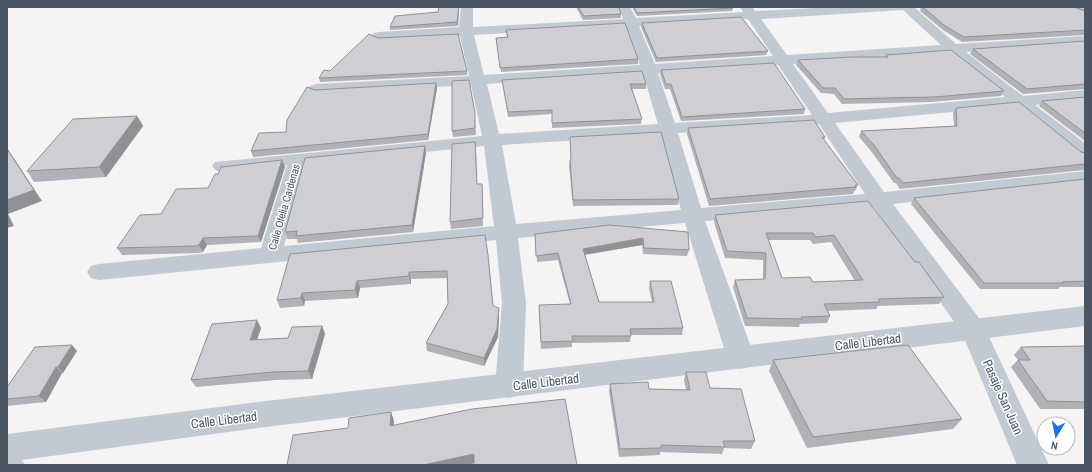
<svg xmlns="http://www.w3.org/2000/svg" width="1092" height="472" viewBox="0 0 1092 472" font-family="'Archivo Narrow',sans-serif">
	<rect width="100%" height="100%" fill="#f5f3f3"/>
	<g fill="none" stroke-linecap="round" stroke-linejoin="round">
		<g fill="#c1cad2" fill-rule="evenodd">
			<path d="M461,7H473V27L623,19L620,10L623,7H630L636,18L743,12L740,7H752L755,11L833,7H914L956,44L1085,36V44L966,52L1023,96L1085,90V100L1035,105L1085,143V158L1078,156L1016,106L835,123L884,192L1085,171V183L893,204L982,322L1049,465H1017L962,333L873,206L705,221L755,358L751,366L741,369L731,366L727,358L685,223L518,238L526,303L523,386L519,395L509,398L499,395L495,386L502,303L496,240L99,280L91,278L87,272L91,266L99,264L261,248L287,165L222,172L215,170L212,166L215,162L482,136L471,85L316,94L310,92L308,89L310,86L316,84L469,76L460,36L379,40L374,39L372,36L374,33L379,32L459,27ZM903,10L941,45L787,55L761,19ZM748,19L773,56L655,64L639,26ZM626,26L640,65L484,75L474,35ZM949,53L1005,97L828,113L793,64ZM778,65L812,115L675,123L658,73ZM643,74L658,124L499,134L487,84ZM819,124L865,194L701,208L678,133ZM661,135L681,210L516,224L502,145ZM484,146L494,226L284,246L306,164Z"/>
			<polygon points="1070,7 1085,7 1085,15 1072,10"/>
			<polygon points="7,448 18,452 25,465 7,465"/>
		</g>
		<polygon fill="#c1cad2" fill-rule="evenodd" points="1085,306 1085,326 258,428 7,462 7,434 258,402"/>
	</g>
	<g fill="#b0b2b7" fill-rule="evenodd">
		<polygon points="459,7 458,26 390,30 390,27 438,12"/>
		<polygon points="576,7 622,7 620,9 621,14 621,18 583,20"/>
		<polygon points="632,7 732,7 733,8 732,11 637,16"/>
		<polygon points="919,7 1074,7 1085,10 1085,35 962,42 943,30 920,11 921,9"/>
		<polygon points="642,23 768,51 766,55 656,62 641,27"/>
		<polygon points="506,30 638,59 638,64 501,72 496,38 507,37"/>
		<polygon points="1085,41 1085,89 1023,94 970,54 973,49"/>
		<polygon points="886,55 1004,91 1001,96 931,102 842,104 834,94 821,93 796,65 798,60 886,57"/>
		<polygon points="661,70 805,109 804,114 681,121 670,89 665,89 660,74"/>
		<polygon points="467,71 467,75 320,82 319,78"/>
		<polygon points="502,80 646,84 646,89 632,89 642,119 641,124 552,128 552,114 508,117"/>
		<polygon points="437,88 428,140 253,157 251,151 286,132 315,90"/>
		<polygon points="1085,97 1085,141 1039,106 1042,101"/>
		<polygon points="956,108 1085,153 1085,170 900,189 896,183 894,183 871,151 859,137 861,131 954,126 953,113"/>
		<polygon points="137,116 143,126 106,177 34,182 27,171"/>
		<polygon points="475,119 476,135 453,137 452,131"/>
		<polygon points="688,128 825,137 824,140 858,185 855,191 854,191 853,194 709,206 687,134"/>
		<polygon points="570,137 679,199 678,205 573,206 569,166 570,160 571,160"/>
		<polygon points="475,142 477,184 482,184 483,226 451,229 450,222"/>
		<polygon points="425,146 426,153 413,232 298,243 297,239 287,239 285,232"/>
		<polygon points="282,160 285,167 261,242 207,245 203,252 199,253 122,255 117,248 161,214 208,188 218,174"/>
		<polygon points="1085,179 1085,287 1060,287 1058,289 980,289 911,204 914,198"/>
		<path d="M868,201L915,262L944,297L939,304L878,306L876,309L828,311L830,316L827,323L800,324L799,327L745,326L733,287L735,280L763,279V260L725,258L714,222L715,215ZM768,240H810L813,244L831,242L855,281L813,282L782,278Z"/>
		<polygon points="609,225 689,250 687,256 643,254 642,245 585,255 599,302 652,302 649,288 650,281 683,328 682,335 631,335 630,342 572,343 572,347 541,349 539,311 570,304 558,260 537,262 535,234"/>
		<polygon points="485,235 493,306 499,315 498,337 484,366 427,351 426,343 448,304 447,278 411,279 411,284 360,288 358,298 305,301 304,306 280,308 277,300"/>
		<polygon points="322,326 325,334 312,379 276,380 196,387 191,380 261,328 257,340 288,338"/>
		<polygon points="1085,346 1085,409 1040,409 1011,367 1018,360 1014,355 1021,347"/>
		<polygon points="77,351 63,373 62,373 46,402 7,406 7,387"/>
		<polygon points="773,360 962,419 953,429 807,448 769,371"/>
		<polygon points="686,372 710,388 755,441 751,449 724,448 722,454 660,452 660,455 619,457 609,391 610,384 649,389 686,390 684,380"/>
	</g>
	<g fill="#909195">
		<polygon points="459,7 458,26 457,22"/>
		<polygon points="436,83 437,88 428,140 428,134"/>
		<polygon points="137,116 143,126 106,177 99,167"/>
		<polygon points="475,142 476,148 477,191 477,184"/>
		<polygon points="425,146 426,153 413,232 412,225"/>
		<polygon points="7,148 42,201 8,214 14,226 7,228"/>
		<polygon points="282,160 285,167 261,242 258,236"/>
		<polygon points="482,184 483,190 483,226 483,218"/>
		<polygon points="203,238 207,245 203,252 199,245"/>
		<polygon points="643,238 642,245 582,255 583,249"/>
		<polygon points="409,272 411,279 411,284 409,276"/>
		<polygon points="357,281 360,288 358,298 355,290"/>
		<polygon points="302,293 305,301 304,306 301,298"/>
		<polygon points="499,308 499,315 498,337 484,366 484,358"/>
		<polygon points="257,320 261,328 254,348 250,340"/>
		<polygon points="322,326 325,334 312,379 308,371"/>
		<polygon points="72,345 77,351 63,373 58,367"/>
		<polygon points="56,367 62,373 46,402 39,396"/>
		<polygon points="391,412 394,421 393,435 390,426"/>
		<polygon points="474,454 475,463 467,465 423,465"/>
	</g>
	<g fill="#cdcfd5" stroke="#909195" fill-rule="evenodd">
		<polygon points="439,7 459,7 457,22 390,27 395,16 438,12"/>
		<polygon points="578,7 619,7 621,14 584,16"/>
		<polygon points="634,7 732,7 733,8 637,13"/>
		<polygon points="923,7 1074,7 1085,11 1085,30 964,37 945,26"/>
		<polygon points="741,17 768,51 657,58 642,23"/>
		<polygon points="625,23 638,59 500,68 496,38 508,37 506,30"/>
		<polygon points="369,34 378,38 458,34 467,71 319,78 324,70 330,71"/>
		<polygon points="1085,41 1085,84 1027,89 973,49"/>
		<polygon points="951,50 1004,91 934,97 844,99 835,88 823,88 798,60 851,57 888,57 886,55"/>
		<polygon points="774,63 805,109 682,117 671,84 666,84 661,70"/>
		<polygon points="642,71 646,84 630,84 642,119 552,123 552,110 508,112 502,80"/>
		<polygon points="469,80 475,113 475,128 452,131 452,81"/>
		<polygon points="436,83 428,134 251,151 259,133 286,132 287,120 307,87 315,90"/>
		<polygon points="1085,97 1085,133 1042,101"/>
		<polygon points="1019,102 1081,152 1085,153 1085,164 903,183 899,178 897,178 874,145 861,131 957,126 956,108"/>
		<polygon points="137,116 99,167 27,171 73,119"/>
		<polygon points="814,120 825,137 822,137 858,185 855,185 856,187 710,199 688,128"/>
		<polygon points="661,132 679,199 573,200 570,160 571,160 570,137"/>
		<polygon points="475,142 477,184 482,184 483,218 450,222 452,144"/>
		<polygon points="425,146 412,225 296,236 297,231 285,232 305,158"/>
		<polygon points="7,149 34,190 7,200"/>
		<polygon points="282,160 258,236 203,238 199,245 195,246 117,248 140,215 161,214 176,189 208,188 215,174 218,174 221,167"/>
		<polygon points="1085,179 1085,281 1062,282 1063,283 984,283 914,198"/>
		<path d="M868,201L915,262H919L944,297L878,299L880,302L824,304L830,316L801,317L802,319L747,318L735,280L765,279L766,253L727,251L715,215ZM766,233H813L816,237L834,235L863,280L813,282L810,277L782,278Z"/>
		<polygon points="609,225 688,232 689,250 644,248 643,238 583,249 599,302 654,302 650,281 671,281 683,328 630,329 631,336 572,336 573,341 541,342 539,305 571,304 558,253 536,256 535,234"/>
		<polygon points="485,235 488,255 493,306 499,308 497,329 484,358 426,343 448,304 447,271 409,272 409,276 357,281 355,290 302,293 301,298 277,300 290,254"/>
		<polygon points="257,320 250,340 288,338 292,327 322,326 308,371 272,372 191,380 212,324"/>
		<polygon points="72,345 58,367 56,367 39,396 7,399 7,387 35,347"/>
		<polygon points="908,345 962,419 813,437 773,360"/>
		<polygon points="1085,346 1085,402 1047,401 1018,360 1030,360 1021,347"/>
		<polygon points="686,372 706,372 710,388 741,389 755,441 723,441 725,447 661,445 661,448 620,449 610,384 648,382 649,389 690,390"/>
		<polygon points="565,399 577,465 474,465 474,454 423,465 287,465 293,435 348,428 349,418 391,412 390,426 472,409"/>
	</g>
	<g text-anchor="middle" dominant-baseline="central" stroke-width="3" stroke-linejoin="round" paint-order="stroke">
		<g font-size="11" fill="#4a5661" stroke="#fff">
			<text transform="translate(284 207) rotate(-74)">Calle Ofelia Cardenas</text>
		</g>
		<g font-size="13" fill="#4a5661" stroke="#fff">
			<text transform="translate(868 342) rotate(-7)">Calle Libertad</text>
			<text transform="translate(546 382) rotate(-7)">Calle Libertad</text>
			<text transform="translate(1003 397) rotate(66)">Pasaje San Juan</text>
			<text transform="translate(224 420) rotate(-7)">Calle Libertad</text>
		</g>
	</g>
	<rect width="1092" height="472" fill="none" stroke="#4a5661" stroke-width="16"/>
	<g transform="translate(1056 436) rotate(190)"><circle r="19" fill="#ffffff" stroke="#b7bbc0"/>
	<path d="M0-3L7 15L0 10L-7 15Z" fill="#1a73e8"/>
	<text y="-6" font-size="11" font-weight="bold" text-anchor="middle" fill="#4a5661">N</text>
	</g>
</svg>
